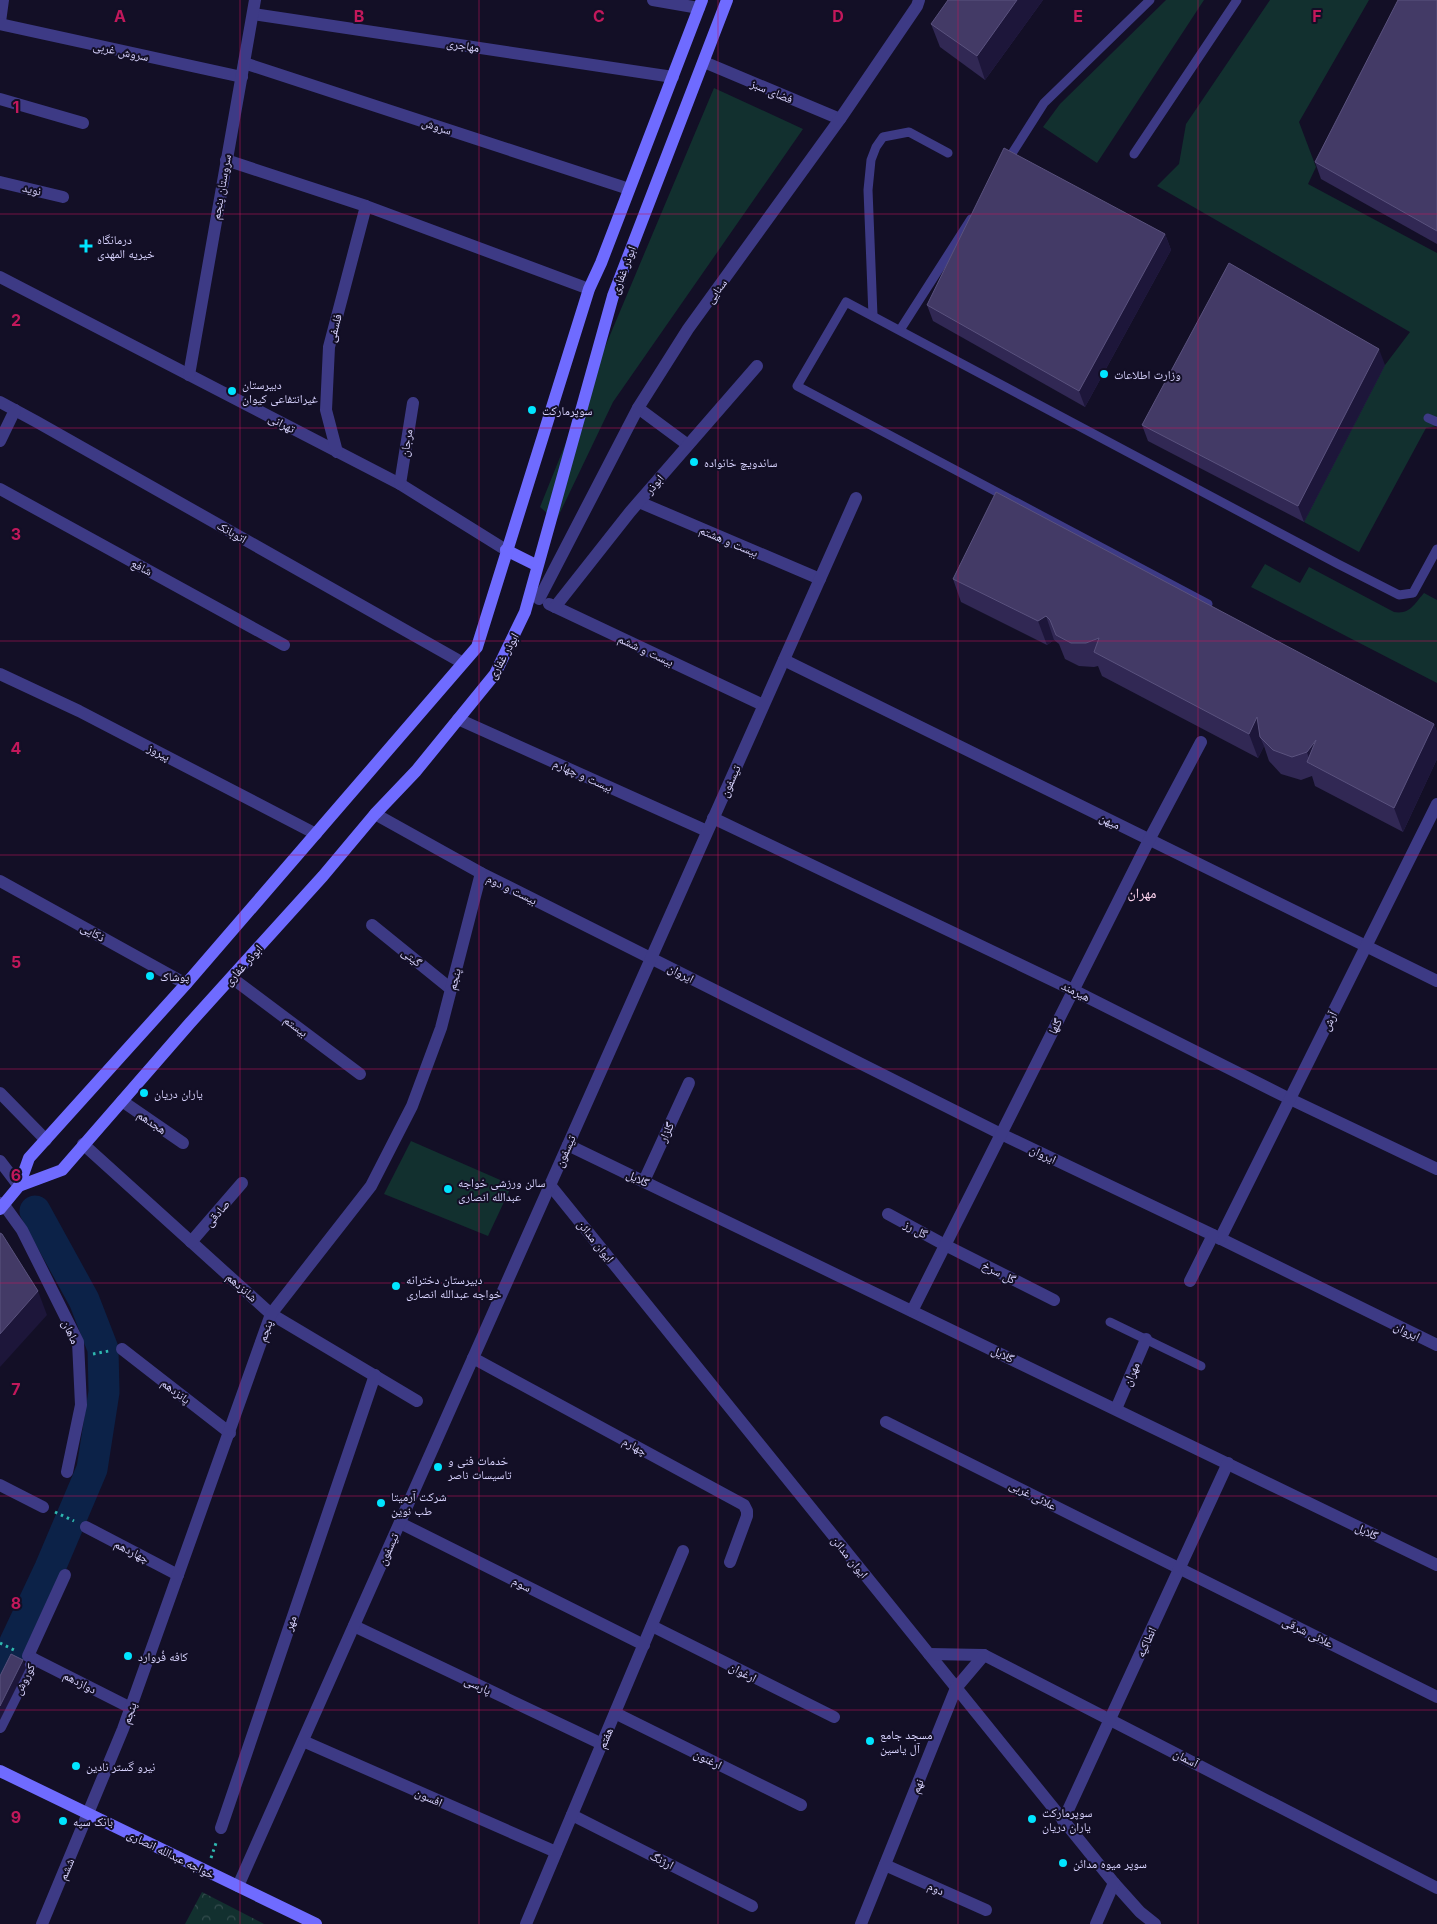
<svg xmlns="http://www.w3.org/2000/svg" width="1437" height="1924" viewBox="0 0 1437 1924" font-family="Inter,'Noto Naskh Arabic',sans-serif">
	<defs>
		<pattern id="park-crowns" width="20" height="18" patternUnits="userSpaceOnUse" patternTransform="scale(1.25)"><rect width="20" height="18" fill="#12302f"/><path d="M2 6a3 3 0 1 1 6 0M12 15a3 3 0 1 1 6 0" fill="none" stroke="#344d4e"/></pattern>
	</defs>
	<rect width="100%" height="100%" fill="#130f26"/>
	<g fill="#12302f">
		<polygon points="1166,0 1204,0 1097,163 1043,127 1060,104"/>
		<polygon points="1270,0 1369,0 1299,122 1316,167 1308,184 1437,253 1437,426 1426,428 1359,552 1304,522 1385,365 1410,332 1157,186 1179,164 1186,124"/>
		<polygon points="714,88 803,129 613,402 556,521 540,507 589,385"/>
		<path d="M1265,564L1300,583L1309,567L1394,612C1410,615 1415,603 1424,593L1437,600V683L1251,587Z"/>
		<polygon points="411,1141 512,1185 488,1236 384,1194"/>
	</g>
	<polygon fill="url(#park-crowns)" points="202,1892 264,1924 185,1924"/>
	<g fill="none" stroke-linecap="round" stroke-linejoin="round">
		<polyline stroke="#0c2248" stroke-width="31" points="0,1674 50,1568 92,1469 104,1392 103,1349 84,1300 35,1211"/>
		<g stroke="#2fb8b0" stroke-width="3" stroke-dasharray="2.5 4" stroke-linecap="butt">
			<polyline points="93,1354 109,1351"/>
			<polyline points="55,1512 74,1521"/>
			<polyline points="0,1643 16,1651"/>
			<polyline points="211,1858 217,1840"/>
		</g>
		<g stroke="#3d3a85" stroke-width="9">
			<polyline points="1134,154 1237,0"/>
			<polyline points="1006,163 1044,103 1150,0"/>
			<polyline points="873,316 868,190 871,160 876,147 883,137 909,132 948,153"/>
			<polyline points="900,330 971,219"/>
			<polyline points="1428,418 1437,422"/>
			<polyline points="1208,604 797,386 846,302 1338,564 1399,595 1413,593 1437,549"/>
			<polyline points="1110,1322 1201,1366"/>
		</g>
		<g stroke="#3d3a85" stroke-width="12">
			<polyline points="653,0 699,8"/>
			<polyline points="253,14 673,77"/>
			<polyline points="0,22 3,0"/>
			<polyline points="0,24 242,77"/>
			<polyline points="704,62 840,119"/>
			<polyline points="244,63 629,189"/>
			<polyline points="0,99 83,123"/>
			<polyline points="226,160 366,206 589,289"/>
			<polyline points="0,182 63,197"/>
			<polyline points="0,277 400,484 506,550"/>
			<polyline points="189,375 255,0"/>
			<polyline points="0,402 37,422 463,663"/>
			<polyline points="638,408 688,445"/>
			<polyline points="0,441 15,410"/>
			<polyline points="337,452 326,410 329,347 366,206"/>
			<polyline points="400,484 413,403"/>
			<polyline points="0,489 284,645"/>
			<polyline points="639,502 820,579"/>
			<polyline points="539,599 638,408 688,329 840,119 917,6 919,0"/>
			<polyline points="549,604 763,705"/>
			<polyline points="555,607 630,512 757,366"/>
			<polyline points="784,660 1437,981"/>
			<polyline points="0,674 79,711 316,834"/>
			<polyline points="458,719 707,831"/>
			<polyline points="375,814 481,873 1001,1134 1213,1235 1437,1345"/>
			<polyline points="713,818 1073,990 1290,1099 1437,1169"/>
			<polyline points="0,881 186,984"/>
			<polyline points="372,925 451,989"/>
			<polyline points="232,978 360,1074"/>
			<polyline points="0,1093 46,1140"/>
			<polyline points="122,1101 183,1143"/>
			<polyline points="83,1144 271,1314 417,1401"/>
			<polyline points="568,1145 1437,1565"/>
			<polyline points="0,1161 19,1186"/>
			<polyline points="644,1181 689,1083"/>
			<polyline points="550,1185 1114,1883 1140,1912 1155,1924"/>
			<polyline points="0,1203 4,1205 22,1230 78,1342 81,1405 67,1472"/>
			<polyline points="888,1214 945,1245 1054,1300"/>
			<polyline points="1220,1239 1437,804"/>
			<polyline points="191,1242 242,1183"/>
			<polyline points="1190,1281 1213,1235"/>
			<polyline points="912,1311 1149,840 1201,742"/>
			<polyline points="122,1349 230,1433"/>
			<polyline points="473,1358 744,1505 747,1511 747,1516 730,1562"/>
			<polyline points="1116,1409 1146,1339"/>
			<polyline points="886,1422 1437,1697"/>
			<polyline points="0,1485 43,1507"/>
			<polyline points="400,1523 644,1645"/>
			<polyline points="86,1527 178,1575"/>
			<polyline points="65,1575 28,1656 131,1708"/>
			<polyline points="354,1626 602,1744"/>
			<polyline points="652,1626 834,1717"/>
			<polyline points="929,1654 984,1655 1437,1888"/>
			<polyline points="615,1713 801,1805"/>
			<polyline points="0,1727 34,1659"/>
			<polyline points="303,1741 556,1852"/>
			<polyline points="572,1815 752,1906"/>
			<polyline points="1063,1821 1228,1463"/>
			<polyline points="221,1828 375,1375"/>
			<polyline points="885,1865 986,1910"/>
			<polyline points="238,1886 856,498"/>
			<polyline points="42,1924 123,1729 271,1314 371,1186 412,1106 441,1028 481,873"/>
			<polyline points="526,1924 683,1551"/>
			<polyline points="861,1924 956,1688 984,1655"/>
			<polyline points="1096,1924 1114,1883"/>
		</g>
		<g stroke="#6f6bff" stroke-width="12">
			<polyline points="506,550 536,565"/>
			<polyline points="19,1186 62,1170 190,1023 323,876 375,814 416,771 495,674 525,612 613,296 727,0"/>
			<polyline points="0,1209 19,1186 29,1158 186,984 477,647 589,289 601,263 702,0"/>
			<polyline points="0,1771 316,1924"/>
		</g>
	</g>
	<g fill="#312854">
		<polygon points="1043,0 985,80 940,47 931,24"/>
		<polygon points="1437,0 1437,244 1321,179 1315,162"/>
		<polygon points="1165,234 1171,250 1085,407 933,321 927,305"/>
		<polygon points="1385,365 1304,522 1148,441 1142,425"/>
		<polygon points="953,579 1434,724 1437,732 1437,759 1403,832 1315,786 1312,776 1301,780 1281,774 1269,761 1264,746 1258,758 1102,676 1098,666 1094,667 1079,666 1065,659 1059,644 1054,640 1047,645 961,602"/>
	</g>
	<g fill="#1d163a">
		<polygon points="1017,0 1043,0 985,80 977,56"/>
		<polygon points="1165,234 1171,250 1085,407 1079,391"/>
		<polygon points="1379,349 1385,365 1304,522 1298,506"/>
		<polygon points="1046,616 1054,640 1047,645 1038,621"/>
		<polygon points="1257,717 1260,737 1264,746 1258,758 1249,734"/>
		<polygon points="1434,724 1437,732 1437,759 1403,832 1394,808"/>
		<polygon points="1316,740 1311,765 1307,752"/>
		<polygon points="38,1291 47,1315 0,1367 0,1334"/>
		<polygon points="23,1660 26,1668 0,1720 0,1706"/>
	</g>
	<g fill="#433a66" stroke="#5a527e">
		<polygon points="948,0 1017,0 977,56 931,24"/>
		<polygon points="1398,0 1437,0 1437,231 1315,162"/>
		<polygon points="1004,148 1165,234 1079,391 927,305"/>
		<polygon points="1229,263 1379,349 1298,506 1142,425"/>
		<polygon points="996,492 1434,724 1394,808 1307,762 1316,740 1307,752 1292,757 1273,750 1260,737 1257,717 1249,734 1094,652 1099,638 1086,643 1071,643 1056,635 1050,620 1046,616 1038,621 953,579"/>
		<polygon points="0,1233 2,1234 38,1291 0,1334"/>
		<polygon points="11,1654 23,1660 0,1706 0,1676"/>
	</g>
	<path fill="none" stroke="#c2185b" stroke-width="1" stroke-opacity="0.55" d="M240,0V1924M479,0V1924M718,0V1924M958,0V1924M1198,0V1924M0,214H1437M0,428H1437M0,641H1437M0,855H1437M0,1069H1437M0,1283H1437M0,1496H1437M0,1710H1437"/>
	<g fill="#00e5ff" stroke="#130f26" stroke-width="2">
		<path d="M83.5 238.5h5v5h5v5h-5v5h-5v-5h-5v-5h5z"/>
		<circle cx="1104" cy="374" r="5"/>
		<circle cx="232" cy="391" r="5"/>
		<circle cx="532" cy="410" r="5"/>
		<circle cx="694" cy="462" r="5"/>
		<circle cx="150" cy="976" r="5"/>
		<circle cx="144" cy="1093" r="5"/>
		<circle cx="448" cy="1189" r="5"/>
		<circle cx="396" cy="1286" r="5"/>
		<circle cx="438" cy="1467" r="5"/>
		<circle cx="381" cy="1503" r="5"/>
		<circle cx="128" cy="1656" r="5"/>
		<circle cx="870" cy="1741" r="5"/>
		<circle cx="76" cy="1766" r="5"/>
		<circle cx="1032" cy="1819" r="5"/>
		<circle cx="63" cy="1821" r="5"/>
		<circle cx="1063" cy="1863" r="5"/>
	</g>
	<g text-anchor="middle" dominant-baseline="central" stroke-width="4" stroke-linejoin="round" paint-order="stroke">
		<g font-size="12" fill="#d9d4ff" stroke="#130f26">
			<text transform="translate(463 45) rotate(9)">مهاجری</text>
			<text transform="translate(121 51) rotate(12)">سروش غربی</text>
			<text transform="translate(772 91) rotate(23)">فضای سبز</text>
			<text transform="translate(437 126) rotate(18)">سروش</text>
			<text transform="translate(221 187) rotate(-80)">سروستان پنجم</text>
			<text transform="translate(32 189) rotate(13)">نوید</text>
			<text transform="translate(623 270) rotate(-69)">ابوذر غفاری</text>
			<text transform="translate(716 291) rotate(-54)">سنایی</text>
			<text transform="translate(334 328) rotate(-76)">فلسفی</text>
			<text transform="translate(282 423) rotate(27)">تهرانی</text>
			<text transform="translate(406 443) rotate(-81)">مرجان</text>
			<text transform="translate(654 484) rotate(-49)">ابوذر</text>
			<text transform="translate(232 532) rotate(30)">اتوبانک</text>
			<text transform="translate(729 541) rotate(23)">بیست و هشتم</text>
			<text transform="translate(142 567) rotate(29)">شافع</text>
			<text transform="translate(646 650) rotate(25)">بیست و ششم</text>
			<text transform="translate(503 656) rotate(-61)">ابوذر غفاری</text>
			<text transform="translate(159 752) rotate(27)">پیروز</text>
			<text transform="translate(583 775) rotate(24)">بیست و چهارم</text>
			<text transform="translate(730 781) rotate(-66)">تیسفون</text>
			<text transform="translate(1110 821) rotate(26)">میهن</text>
			<text transform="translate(512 889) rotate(26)">بیست و دوم</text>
			<text transform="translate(93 932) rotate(29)">ذکایی</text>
			<text transform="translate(412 957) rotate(39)">گیتی</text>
			<text transform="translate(243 965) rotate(-48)">ابوذر غفاری</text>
			<text transform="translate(681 973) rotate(27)">ایروان</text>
			<text transform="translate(454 979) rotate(-75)">پنجم</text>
			<text transform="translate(1076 991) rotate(26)">هیرمند</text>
			<text transform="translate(1329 1021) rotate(-64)">آرش</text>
			<text transform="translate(296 1026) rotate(37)">بیستم</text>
			<text transform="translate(1055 1026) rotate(-63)">گلها</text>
			<text transform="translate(152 1122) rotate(34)">هجدهم</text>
			<text transform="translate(666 1132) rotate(-65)">گلزار</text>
			<text transform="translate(565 1151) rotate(-66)">تیسفون</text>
			<text transform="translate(1043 1154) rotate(25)">ایروان</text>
			<text transform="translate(638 1178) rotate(26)">گلایل</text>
			<text transform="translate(217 1213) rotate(-49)">صادقی</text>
			<text transform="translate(916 1229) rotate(29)">گل رز</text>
			<text transform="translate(596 1241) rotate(51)">ایوان مدائن</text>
			<text transform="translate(999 1272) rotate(27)">گل سرخ</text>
			<text transform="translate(242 1287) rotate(42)">شانزدهم</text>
			<text transform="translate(265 1331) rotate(-71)">پنجم</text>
			<text transform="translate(1407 1331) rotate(26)">ایروان</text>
			<text transform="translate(71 1332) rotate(66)">ماهان</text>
			<text transform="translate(1003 1354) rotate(26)">گلایل</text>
			<text transform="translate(1131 1374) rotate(-67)">مهران</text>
			<text transform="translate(176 1391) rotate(38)">پانزدهم</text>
			<text transform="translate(635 1446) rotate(29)">چهارم</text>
			<text transform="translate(1033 1495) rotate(27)">علائی غربی</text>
			<text transform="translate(1367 1531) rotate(26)">گلایل</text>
			<text transform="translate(388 1549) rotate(-66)">تیسفون</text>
			<text transform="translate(132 1551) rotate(27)">چهاردهم</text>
			<text transform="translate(850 1557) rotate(51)">ایوان مدائن</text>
			<text transform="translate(522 1584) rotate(27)">سوم</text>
			<text transform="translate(290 1623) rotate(-71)">مهر</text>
			<text transform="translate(1308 1632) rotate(26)">علائی شرقی</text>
			<text transform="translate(1146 1642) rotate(-65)">انطاکیه</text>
			<text transform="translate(743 1672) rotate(27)">ارغوان</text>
			<text transform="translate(24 1679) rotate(-63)">کوروش</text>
			<text transform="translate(80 1682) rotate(27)">دوازدهم</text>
			<text transform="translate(478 1685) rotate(25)">پارسی</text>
			<text transform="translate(129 1713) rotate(-70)">پنجم</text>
			<text transform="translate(605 1738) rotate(-67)">هفتم</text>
			<text transform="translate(1186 1758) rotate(27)">آسمان</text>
			<text transform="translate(708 1759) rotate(26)">ارغنون</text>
			<text transform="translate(917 1786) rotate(-68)">نهم</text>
			<text transform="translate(429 1797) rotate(24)">افسون</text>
			<text transform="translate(171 1854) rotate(26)">خواجه عبدالله انصاری</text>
			<text transform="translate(662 1860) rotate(27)">ارژنگ</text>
			<text transform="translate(66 1869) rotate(-67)">ششم</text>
			<text transform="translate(936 1888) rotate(24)">دوم</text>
		</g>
		<g font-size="12" fill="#d9d4ff" stroke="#130f26" text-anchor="start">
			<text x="97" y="239">درمانگاه<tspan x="97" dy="14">خیریه المهدی</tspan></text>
			<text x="1114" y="374">وزارت اطلاعات</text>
			<text x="242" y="384">دبیرستان<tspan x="242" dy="14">غیرانتفاعی کیوان</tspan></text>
			<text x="542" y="410">سوپرمارکت</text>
			<text x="704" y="462">ساندویچ خانواده</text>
			<text x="160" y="976">پوشاک</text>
			<text x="154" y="1093">یاران دریان</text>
			<text x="458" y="1182">سالن ورزشی خواجه<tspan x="458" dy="14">عبدالله انصاری</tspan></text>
			<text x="406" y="1279">دبیرستان دخترانه<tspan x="406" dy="14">خواجه عبدالله انصاری</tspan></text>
			<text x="448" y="1460">خدمات فنی و<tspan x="448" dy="14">تاسیسات ناصر</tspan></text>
			<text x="391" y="1496">شرکت آرمیتا<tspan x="391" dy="14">طب نوین</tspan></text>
			<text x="138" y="1656">کافه فُروارد</text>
			<text x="880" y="1734">مسجد جامع<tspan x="880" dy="14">آل یاسین</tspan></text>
			<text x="86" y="1766">نیرو گستر نادین</text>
			<text x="1042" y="1812">سوپرمارکت<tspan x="1042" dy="14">یاران دریان</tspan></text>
			<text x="73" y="1821">بانک سپه</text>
			<text x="1073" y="1863">سوپر میوه مدائن</text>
		</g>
		<g font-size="14" fill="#ffd6f0" stroke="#130f26">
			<text x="1142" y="892">مهران</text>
		</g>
	</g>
	<g font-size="16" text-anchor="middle" font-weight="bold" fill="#c2185b" stroke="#130f26" stroke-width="4" stroke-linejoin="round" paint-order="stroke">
		<text x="120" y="22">A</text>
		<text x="359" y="22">B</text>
		<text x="599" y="22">C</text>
		<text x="838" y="22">D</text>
		<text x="1078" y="22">E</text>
		<text x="1317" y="22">F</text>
		<text x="16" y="113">1</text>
		<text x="16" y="326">2</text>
		<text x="16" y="540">3</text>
		<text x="16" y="754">4</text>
		<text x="16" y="968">5</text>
		<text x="16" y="1181">6</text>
		<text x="16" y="1395">7</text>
		<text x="16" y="1609">8</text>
		<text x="16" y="1823">9</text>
	</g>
</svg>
